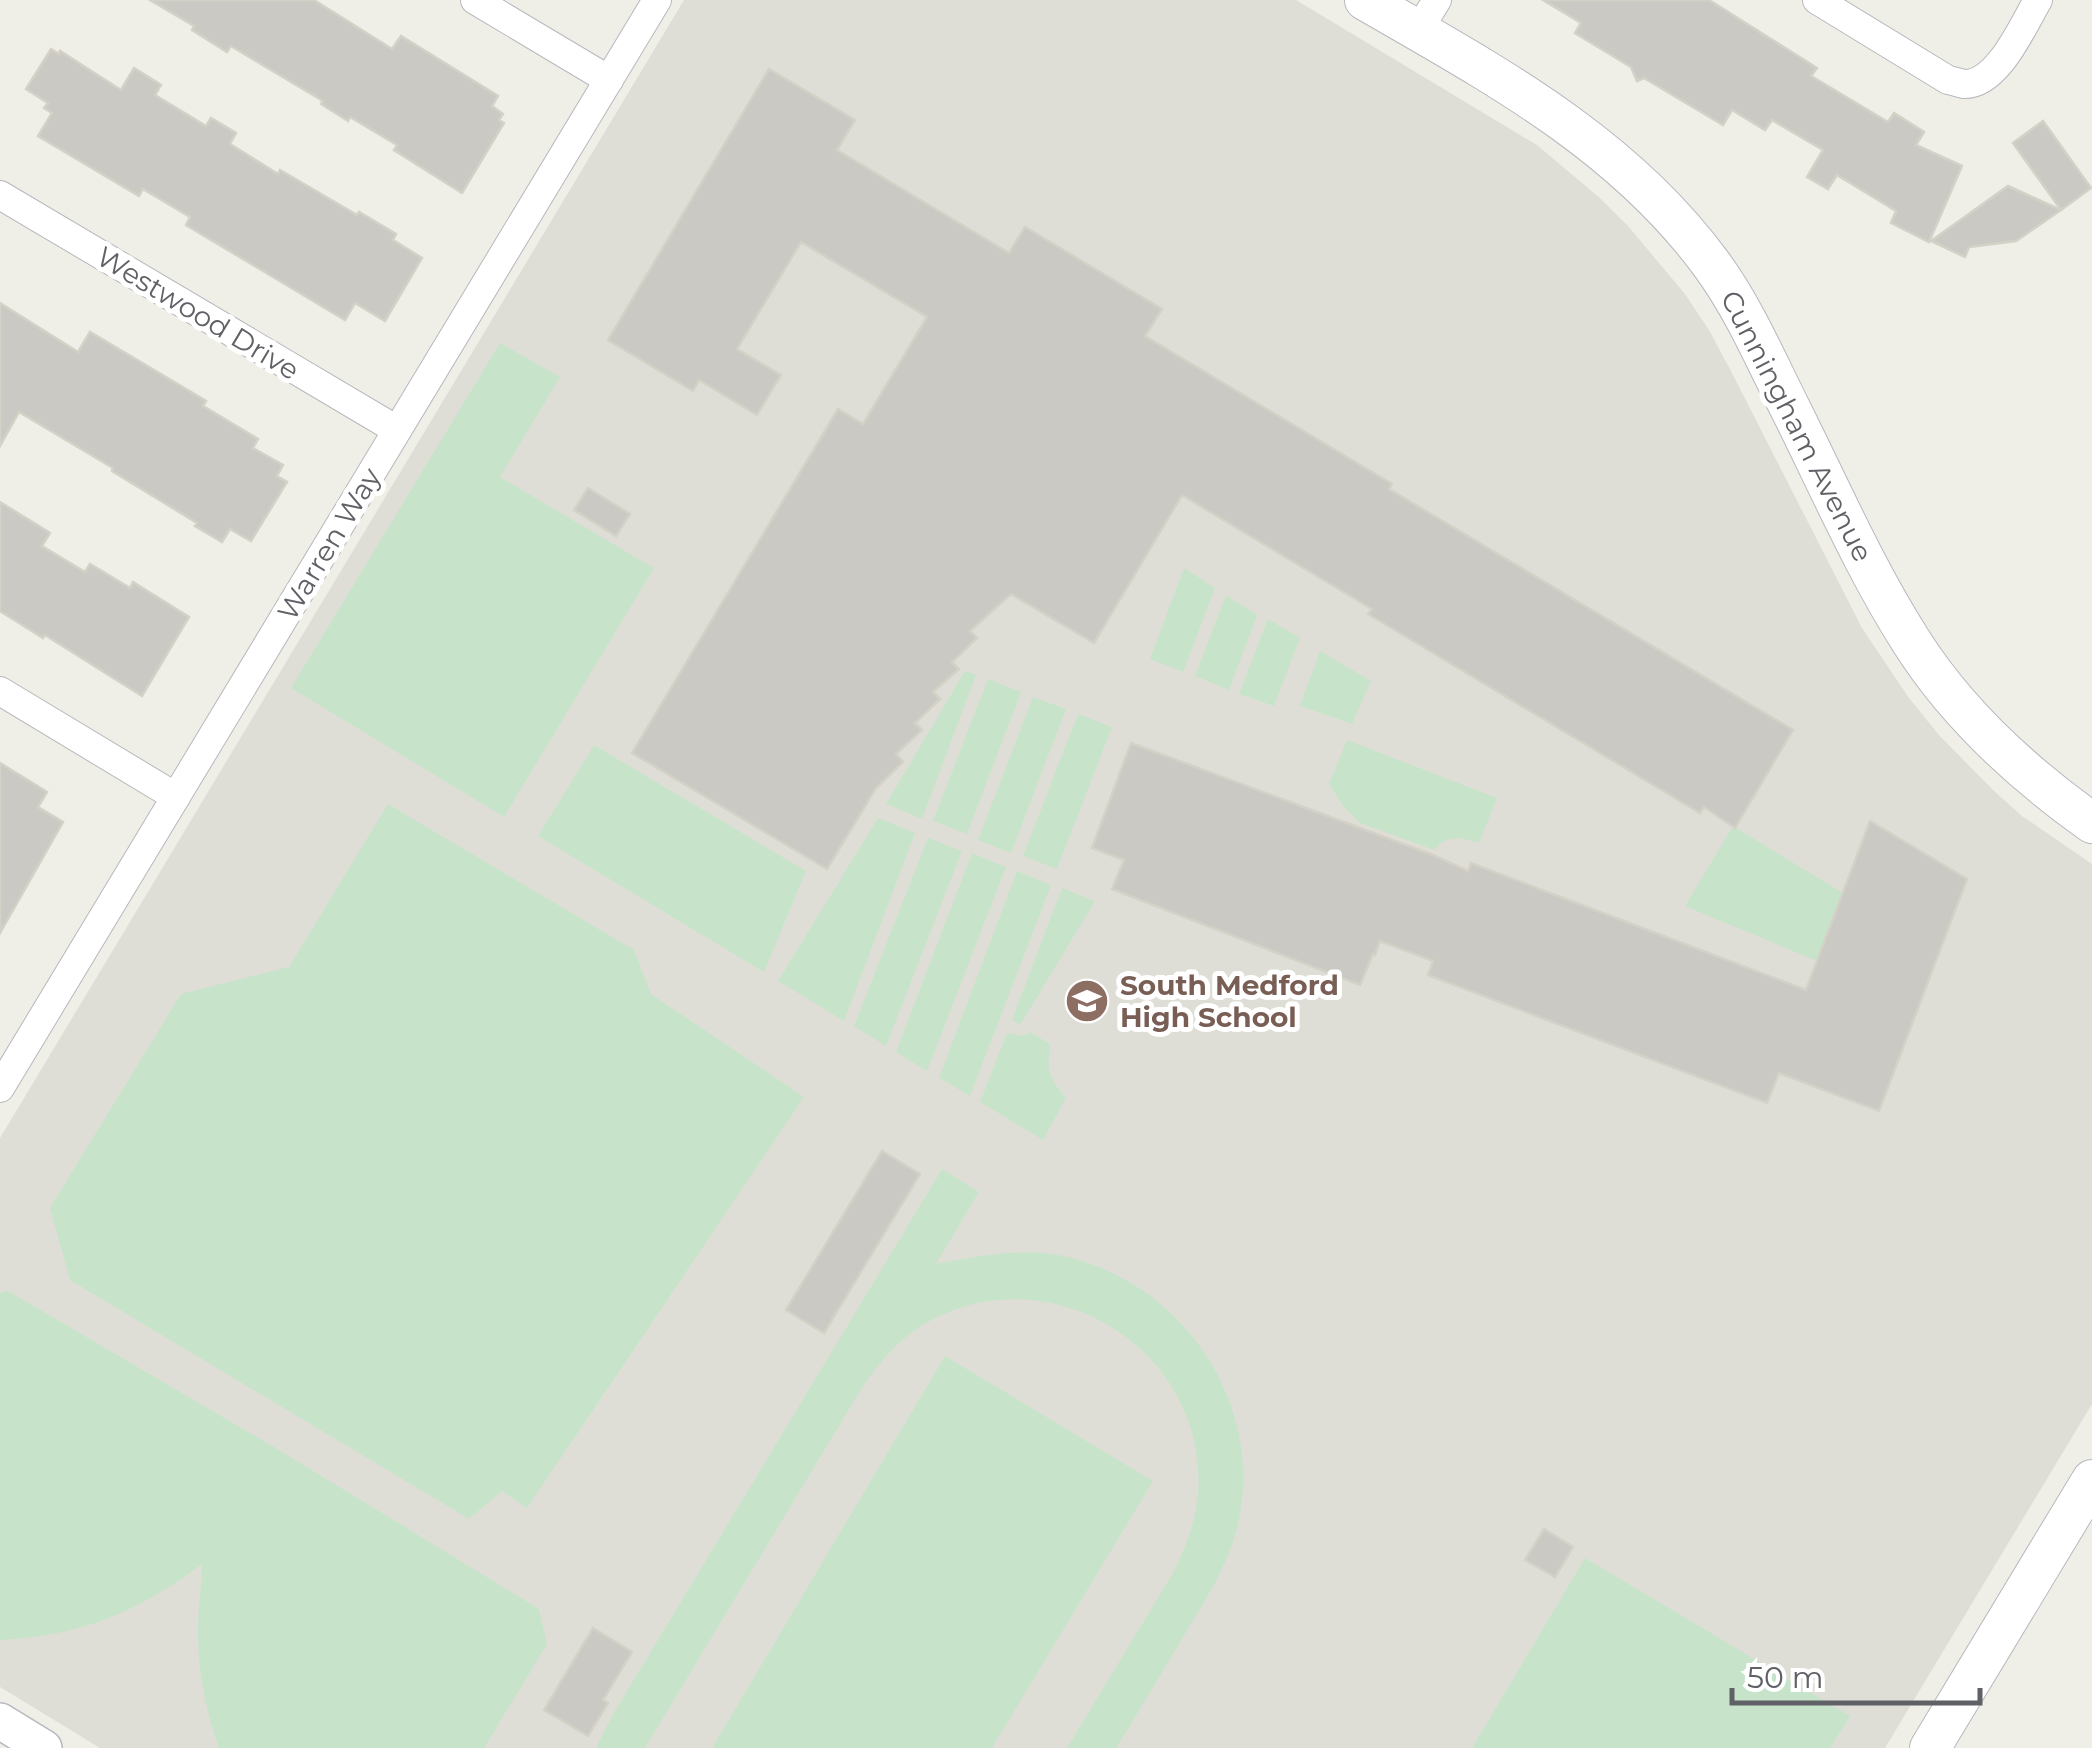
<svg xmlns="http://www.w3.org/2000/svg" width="2092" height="1748" viewBox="0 0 2092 1748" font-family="Montserrat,sans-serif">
	<rect width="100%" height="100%" fill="#efefe8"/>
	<polygon fill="#dfded6" points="684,0 1296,0 1537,145 1601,199 1628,226 1685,294 1709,330 1732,373 1862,628 1909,698 1939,735 1993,790 2022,816 2092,864 2092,1404 1885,1748 100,1748 0,1687 0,1138"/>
	<g fill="#c7e4cb">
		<polygon points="500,343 560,377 500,477 654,568 504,817 291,688"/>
		<polygon points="1184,568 1215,588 1183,672 1150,659"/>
		<polygon points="1226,595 1257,615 1229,690 1195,676"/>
		<polygon points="1268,619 1300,638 1274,706 1239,694"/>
		<polygon points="1320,651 1371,681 1352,724 1300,706"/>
		<polygon points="965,671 976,675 922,819 886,804"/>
		<polygon points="988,679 1021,692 967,834 933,821"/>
		<polygon points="1033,697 1066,709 1011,853 978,840"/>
		<polygon points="1078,714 1112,727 1057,869 1023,856"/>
		<path d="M1347,740L1497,798L1479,843C1462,837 1446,834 1434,850L1360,823L1343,806L1329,784Z"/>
		<polygon points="594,745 806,871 764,972 538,836"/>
		<polygon points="388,804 634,950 651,994 804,1097 527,1508 502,1491 469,1519 70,1280 50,1208 181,994 289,967"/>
		<polygon points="878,818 915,833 844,1021 778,981"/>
		<polygon points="1733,826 1843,893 1817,961 1685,906"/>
		<polygon points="928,838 962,851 886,1046 854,1026"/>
		<polygon points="972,853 1006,867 927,1071 896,1052"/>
		<polygon points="1017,871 1051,885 970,1096 939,1078"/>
		<polygon points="1062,888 1095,901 1022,1022 1019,1024 1013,1021 1013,1017"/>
		<path d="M1030,1032L1050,1044C1047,1071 1048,1076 1066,1098L1043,1140L980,1102L1007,1033L1023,1036Z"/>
		<path d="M942,1169L979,1192L936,1264C982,1256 1026,1246 1072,1258C1187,1288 1267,1409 1237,1528C1227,1568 1204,1602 1183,1637C1161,1674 1139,1711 1116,1748H1067L1173,1573C1185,1548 1196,1522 1198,1493C1209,1348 1045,1249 921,1326C897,1341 879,1363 863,1386L645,1748H596L612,1716Z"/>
		<path d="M8,1291L279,1450L539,1609L547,1644L484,1748H219C205,1708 197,1668 198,1626C198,1605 202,1584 202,1564C138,1612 82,1636 0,1640V1293Z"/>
		<polygon points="945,1356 1153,1481 992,1748 712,1748"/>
		<polygon points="1585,1558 1850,1716 1830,1748 1472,1748"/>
	</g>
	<g fill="#cbc9c4" stroke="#d4d1c6" stroke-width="2.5">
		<polygon points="150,0 314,0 392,49 401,36 498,96 492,106 503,114 499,120 504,123 462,193 394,150 397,145 350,117 348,121 321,104 323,101 231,46 227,52 192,30 194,26"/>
		<polygon points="1543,0 1709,0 1817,68 1811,76 1888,122 1894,113 1924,132 1916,145 1962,166 1929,242 1891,223 1896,211 1837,175 1828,189 1807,177 1823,150 1772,120 1765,130 1732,110 1723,125 1644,78 1637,81 1631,67 1575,33 1581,23"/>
		<polygon points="51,49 59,54 60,51 121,90 134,68 161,85 155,95 206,126 211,118 236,133 230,144 278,174 280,170 357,215 359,212 396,234 393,240 422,258 385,321 355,303 345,320 186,225 190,217 143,189 139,196 38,136 52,113 44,108 48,103 26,89"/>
		<polygon points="769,69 855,120 837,150 1009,253 1025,227 1162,309 1145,336 1392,484 1389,489 1793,730 1735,828 1704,807 1700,813 1368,614 1372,609 1182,495 1094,643 1011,594 970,631 977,638 952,662 959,669 933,692 940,699 915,723 922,730 896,754 903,762 876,788 827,869 632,753 838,409 863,424 927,317 801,242 737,349 781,375 757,415 699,380 693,391 608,340"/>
		<polygon points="2043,121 2091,188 2061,210 2013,143"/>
		<polygon points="2008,186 2061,210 2016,241 1969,247 1965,257 1931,241"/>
		<polygon points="0,303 78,352 90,332 206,401 203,406 258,439 253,448 283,465 277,476 287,482 251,541 230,529 222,542 195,526 197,523 112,471 113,468 19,412 0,446"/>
		<polygon points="588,488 630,514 616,536 574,510"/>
		<polygon points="0,502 50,533 42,546 85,572 90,564 130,588 133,582 189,617 142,696 45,635 43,638 0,611"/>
		<polygon points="1131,743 1433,855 1468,871 1471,863 1806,990 1870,821 1967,879 1879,1111 1779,1073 1767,1103 1428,975 1433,961 1380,941 1375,955 1373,954 1360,985 1112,889 1124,860 1092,848"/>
		<polygon points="0,763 47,792 38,807 63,822 0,933"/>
		<polygon points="882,1151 920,1174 824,1333 786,1310"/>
		<polygon points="1544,1529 1573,1547 1555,1577 1525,1560"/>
		<polygon points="593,1628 632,1652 603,1700 608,1703 588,1736 544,1710"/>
	</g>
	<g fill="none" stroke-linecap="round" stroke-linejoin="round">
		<g stroke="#b7b8bc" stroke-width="30">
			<g id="minor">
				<polyline points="475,0 609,80"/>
				<path d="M1817,0L1948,80C1954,81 1959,83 1964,84C1998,85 2023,25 2038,0"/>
				<polyline points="1418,31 1437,0"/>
				<polyline points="0,195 397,430"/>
				<polyline points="0,691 176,797"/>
				<polyline points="0,1088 657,0"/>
			</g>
		</g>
		<g stroke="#b7b8bc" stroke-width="38">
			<polyline id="tertiary" points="0,1721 44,1748"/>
		</g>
		<g stroke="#b6b8bd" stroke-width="42">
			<g id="secondary">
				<path d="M1365,0C1493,74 1623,143 1712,265C1745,310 1767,363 1792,412C1830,488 1865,569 1911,641C1957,714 2022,773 2092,823"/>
				<polyline points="1930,1748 2092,1480"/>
			</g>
		</g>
		<use href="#minor" stroke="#fff" stroke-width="28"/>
		<use href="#tertiary" stroke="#fff" stroke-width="35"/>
		<use href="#secondary" stroke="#fff" stroke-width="40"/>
	</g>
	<defs>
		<g id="school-disc" transform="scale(2.25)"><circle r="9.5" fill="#8d6e63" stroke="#fff"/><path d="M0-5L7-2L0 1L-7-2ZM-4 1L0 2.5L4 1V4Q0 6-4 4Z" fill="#fff"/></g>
	</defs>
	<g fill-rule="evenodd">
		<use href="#school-disc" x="1087" y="1001"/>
	</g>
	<g text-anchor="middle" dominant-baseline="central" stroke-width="10" stroke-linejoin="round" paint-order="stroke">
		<g font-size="28" fill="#5f6166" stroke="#fff">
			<text transform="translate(198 313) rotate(31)">Westwood Drive</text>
			<text transform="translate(1797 426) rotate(63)">Cunningham Avenue</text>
			<text transform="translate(329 544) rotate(-59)">Warren Way</text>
		</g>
		<g font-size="28" font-weight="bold" fill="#785e54" stroke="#fff" text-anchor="start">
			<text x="1120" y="985">South Medford<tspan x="1120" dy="32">High School</tspan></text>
		</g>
	</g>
	<path d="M1732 1688v15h248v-15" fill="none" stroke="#5f6166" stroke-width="5"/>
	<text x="1747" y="1688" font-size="30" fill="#5f6166" stroke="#ffffff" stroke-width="8" paint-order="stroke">50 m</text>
</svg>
